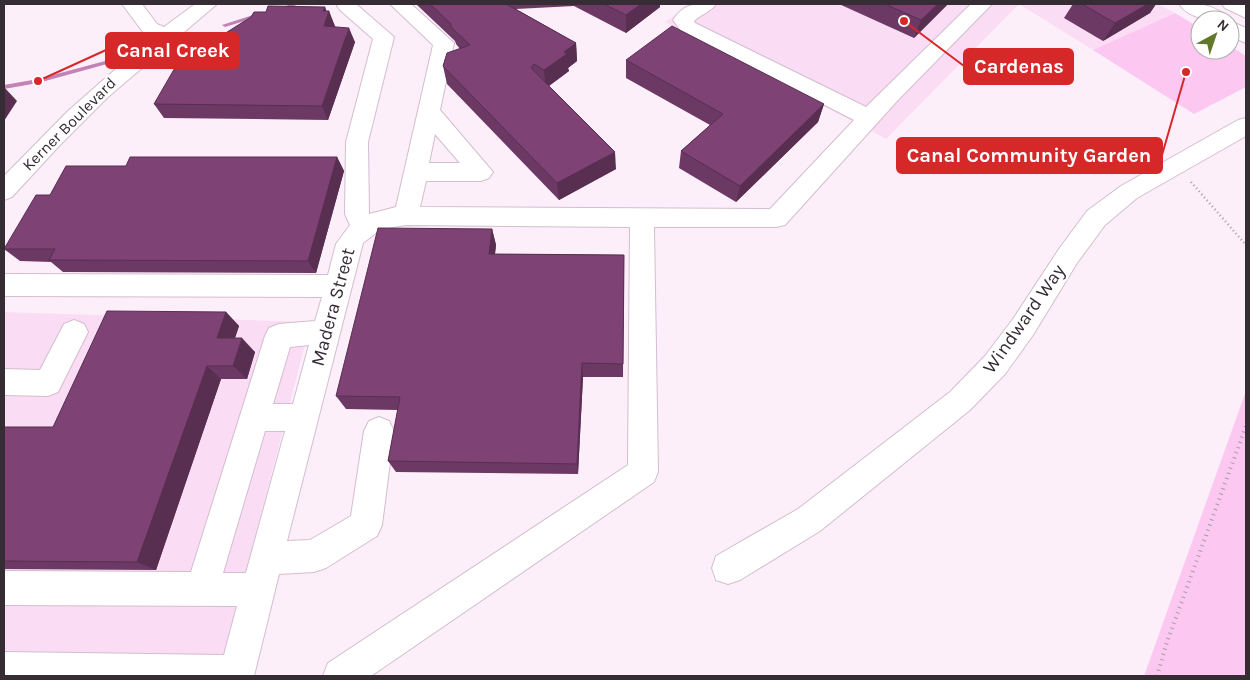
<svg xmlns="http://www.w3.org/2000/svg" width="1250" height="680" viewBox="0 0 1250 680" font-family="Karla,sans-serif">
	<rect width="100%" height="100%" fill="#fdeffa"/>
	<g fill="#faddf4">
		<polygon points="692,4 1158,4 1175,13 1093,50 1019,4 886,139 665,22"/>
		<polygon points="4,312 311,322 219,676 4,676"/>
	</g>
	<g fill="#fcc7f1">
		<polygon points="1175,13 1200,28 1200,50 1230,50 1230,46 1246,56 1246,87 1194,114 1093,50"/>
		<polygon points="1246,391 1246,676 1144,676"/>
	</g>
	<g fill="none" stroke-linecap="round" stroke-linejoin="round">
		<g fill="#c382b6" fill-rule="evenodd">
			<polygon points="292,4 300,4 278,11 275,9"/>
			<polygon points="259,13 261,14 261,16 225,27 222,25"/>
			<polygon points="105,61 107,62 107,64 38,83 4,89 4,85 38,79"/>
		</g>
		<g stroke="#d3bdce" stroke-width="2">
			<g id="minor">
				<polygon points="122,4 142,4 157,24 164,27 195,4 217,4 108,97 59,146 12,197 4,200 4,176 68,111 152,37 143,32"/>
				<path d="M339,4H356L394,37L368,142L369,214L396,207L433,45L390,4H411L454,43L440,110L493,172L489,178L481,181H426L420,207L770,209L854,120L681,31L673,20C685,2 696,4 716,4C712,11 700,15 694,21L695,23L866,107L971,4H992L898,100L785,225L776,227H654L658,472L654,482L371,676H323L328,663L628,465L630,227L406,225L381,229L363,243L287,541L310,540L351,516L364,431L369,421L379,417L389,421L394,431L382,525L377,536L326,568L314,572L279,574L254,676H4V652L224,655L237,606L4,605V571L191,572L265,336L269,328L279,324L315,321L322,297L4,296V274L328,275L336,244L350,225L345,214L346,142L373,39L340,10L337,6ZM435,134L460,163H429ZM309,345L293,404H273L290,347ZM265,431H285L246,573H223Z"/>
				<path d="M1179,4C1196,3 1218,4 1228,20C1211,20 1190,20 1179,4Z"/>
				<polygon points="1222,4 1246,4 1246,18 1225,8"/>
				<polygon points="1230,21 1246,28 1246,43 1230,36"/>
				<polygon points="1246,118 1246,136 1137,198 1105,225 1077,263 1033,335 1005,374 970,410 820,531 740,580 728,584 716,580 712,568 716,556 798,509 950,392 985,356 1013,319 1059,249 1087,211 1121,186 1238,120"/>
				<polygon points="74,320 84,324 88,332 58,392 48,396 4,395 4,369 40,370 64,324"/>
			</g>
		</g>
		<polyline stroke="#a79ba4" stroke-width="2.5" stroke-dasharray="1 3" stroke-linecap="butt" points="1191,182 1246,245"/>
		<polyline stroke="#a79ba4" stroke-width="4" stroke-dasharray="1 4.5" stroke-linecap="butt" points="1157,676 1167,642 1246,426"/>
		<use href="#minor" fill="#fff" fill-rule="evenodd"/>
	</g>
	<circle fill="#a877a1" cx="119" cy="38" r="5.5"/>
	<g fill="#6c3964">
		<polygon points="416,4 660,4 660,7 626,33 574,6 516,9 576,43 577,61 568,68 569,71 549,86 616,169 559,200 447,84 443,66 460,49 456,44 455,41"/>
		<polygon points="839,4 948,4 914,38"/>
		<polygon points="1073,4 1156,4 1150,13 1103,41 1064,18"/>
		<polygon points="325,7 326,11 329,11 334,26 355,42 328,120 164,118 154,104 190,58 224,34 266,12"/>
		<polygon points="626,60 824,104 818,122 736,202 679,168 681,151 710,125 626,78"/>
		<polygon points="337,157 344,171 316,273 63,272 51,262 20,261 4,249 50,195 126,166"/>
		<polygon points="492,229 496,245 495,254 624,255 623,377 583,377 578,474 396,472 388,461 398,410 346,409 336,396"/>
		<polygon points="226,312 239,326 235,338 255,352 247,379 221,379 156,570 4,569 4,427 53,427"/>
	</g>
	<g fill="#582e51">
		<polygon points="641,4 660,4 660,7 626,33 626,15"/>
		<polygon points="938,4 948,4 914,38 921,20"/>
		<polygon points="1148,4 1156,4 1150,13 1103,41 1115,23"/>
		<polygon points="325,7 328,15 329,11 335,26 330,40 324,26 323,11"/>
		<polygon points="349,28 355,42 328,120 322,106"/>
		<polygon points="576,43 577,61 568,68 569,71 546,88 544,70 564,52"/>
		<polygon points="4,87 17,101 4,121"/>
		<polygon points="824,104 818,122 736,202 740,186"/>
		<polygon points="615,152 616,169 559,200 557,183"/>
		<polygon points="337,157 344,171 316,273 308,261"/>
		<polygon points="492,229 496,245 493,269 489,254"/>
		<polygon points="226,312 239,326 230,352 217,338"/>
		<polygon points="242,338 255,352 247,379 233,366"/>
		<polygon points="582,363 583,377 578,474 577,464"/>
		<polygon points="207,366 221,379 156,570 137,562"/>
	</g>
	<g fill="#7e4274" stroke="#582e51">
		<polygon points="430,4 506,4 576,43 564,52 567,54 544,70 534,64 531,68 615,152 557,183 443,66 447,53 470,45 451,27 451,24"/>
		<polygon points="604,4 641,4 626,15"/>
		<polygon points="885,4 938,4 921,20"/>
		<polygon points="1082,4 1148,4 1115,23"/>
		<polygon points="268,6 325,7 323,11 329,11 324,26 349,28 322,106 154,104 180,59 190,58 200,45 224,34 251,17 254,12 266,12"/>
		<polygon points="672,26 824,104 740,186 681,151 723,114 626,60"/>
		<polygon points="130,157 337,157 308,261 49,260 55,249 4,249 36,195 50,195 66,166 126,166"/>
		<polygon points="378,228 492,229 489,254 624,255 623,364 582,363 577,464 388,461 400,397 336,396"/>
		<polygon points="107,311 226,312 217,338 242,338 233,366 207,366 137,562 4,561 4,427 53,427"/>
	</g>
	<g text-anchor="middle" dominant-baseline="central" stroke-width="5" stroke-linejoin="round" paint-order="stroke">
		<g font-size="16" fill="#362d34" stroke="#fff">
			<text transform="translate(69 124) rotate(-45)">Kerner Boulevard</text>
		</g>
		<g font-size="19" fill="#362d34" stroke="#fff">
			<text transform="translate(333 307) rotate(-75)">Madera Street</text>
			<text transform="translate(1024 319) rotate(-55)">Windward Way</text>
		</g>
	</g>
	<path fill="none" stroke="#d62828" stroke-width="2" d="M38 81L106 50M904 21L964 66M1186 72L1162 155"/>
	<g fill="#d62828" stroke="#fff" stroke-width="2">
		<circle cx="38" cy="81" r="5"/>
		<circle cx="904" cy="21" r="5"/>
		<circle cx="1186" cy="72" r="5"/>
	</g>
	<g fill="#d62828" stroke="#d62828" stroke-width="2">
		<rect x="106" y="33" width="133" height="35" rx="5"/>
		<rect x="964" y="49" width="109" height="35" rx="5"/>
		<rect x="897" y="138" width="265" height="35" rx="5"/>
	</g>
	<g font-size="20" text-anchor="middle" font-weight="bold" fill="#fff">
		<text x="173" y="57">Canal Creek</text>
		<text x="1019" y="73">Cardenas</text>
		<text x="1029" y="162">Canal Community Garden</text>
	</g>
	<rect width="1250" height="680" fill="none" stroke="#362d34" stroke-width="10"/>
	<g transform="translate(1215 35) rotate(40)"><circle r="24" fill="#ffffff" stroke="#afabae"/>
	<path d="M0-4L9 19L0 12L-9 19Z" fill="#617829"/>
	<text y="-8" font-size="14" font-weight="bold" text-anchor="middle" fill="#362d34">N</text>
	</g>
</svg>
